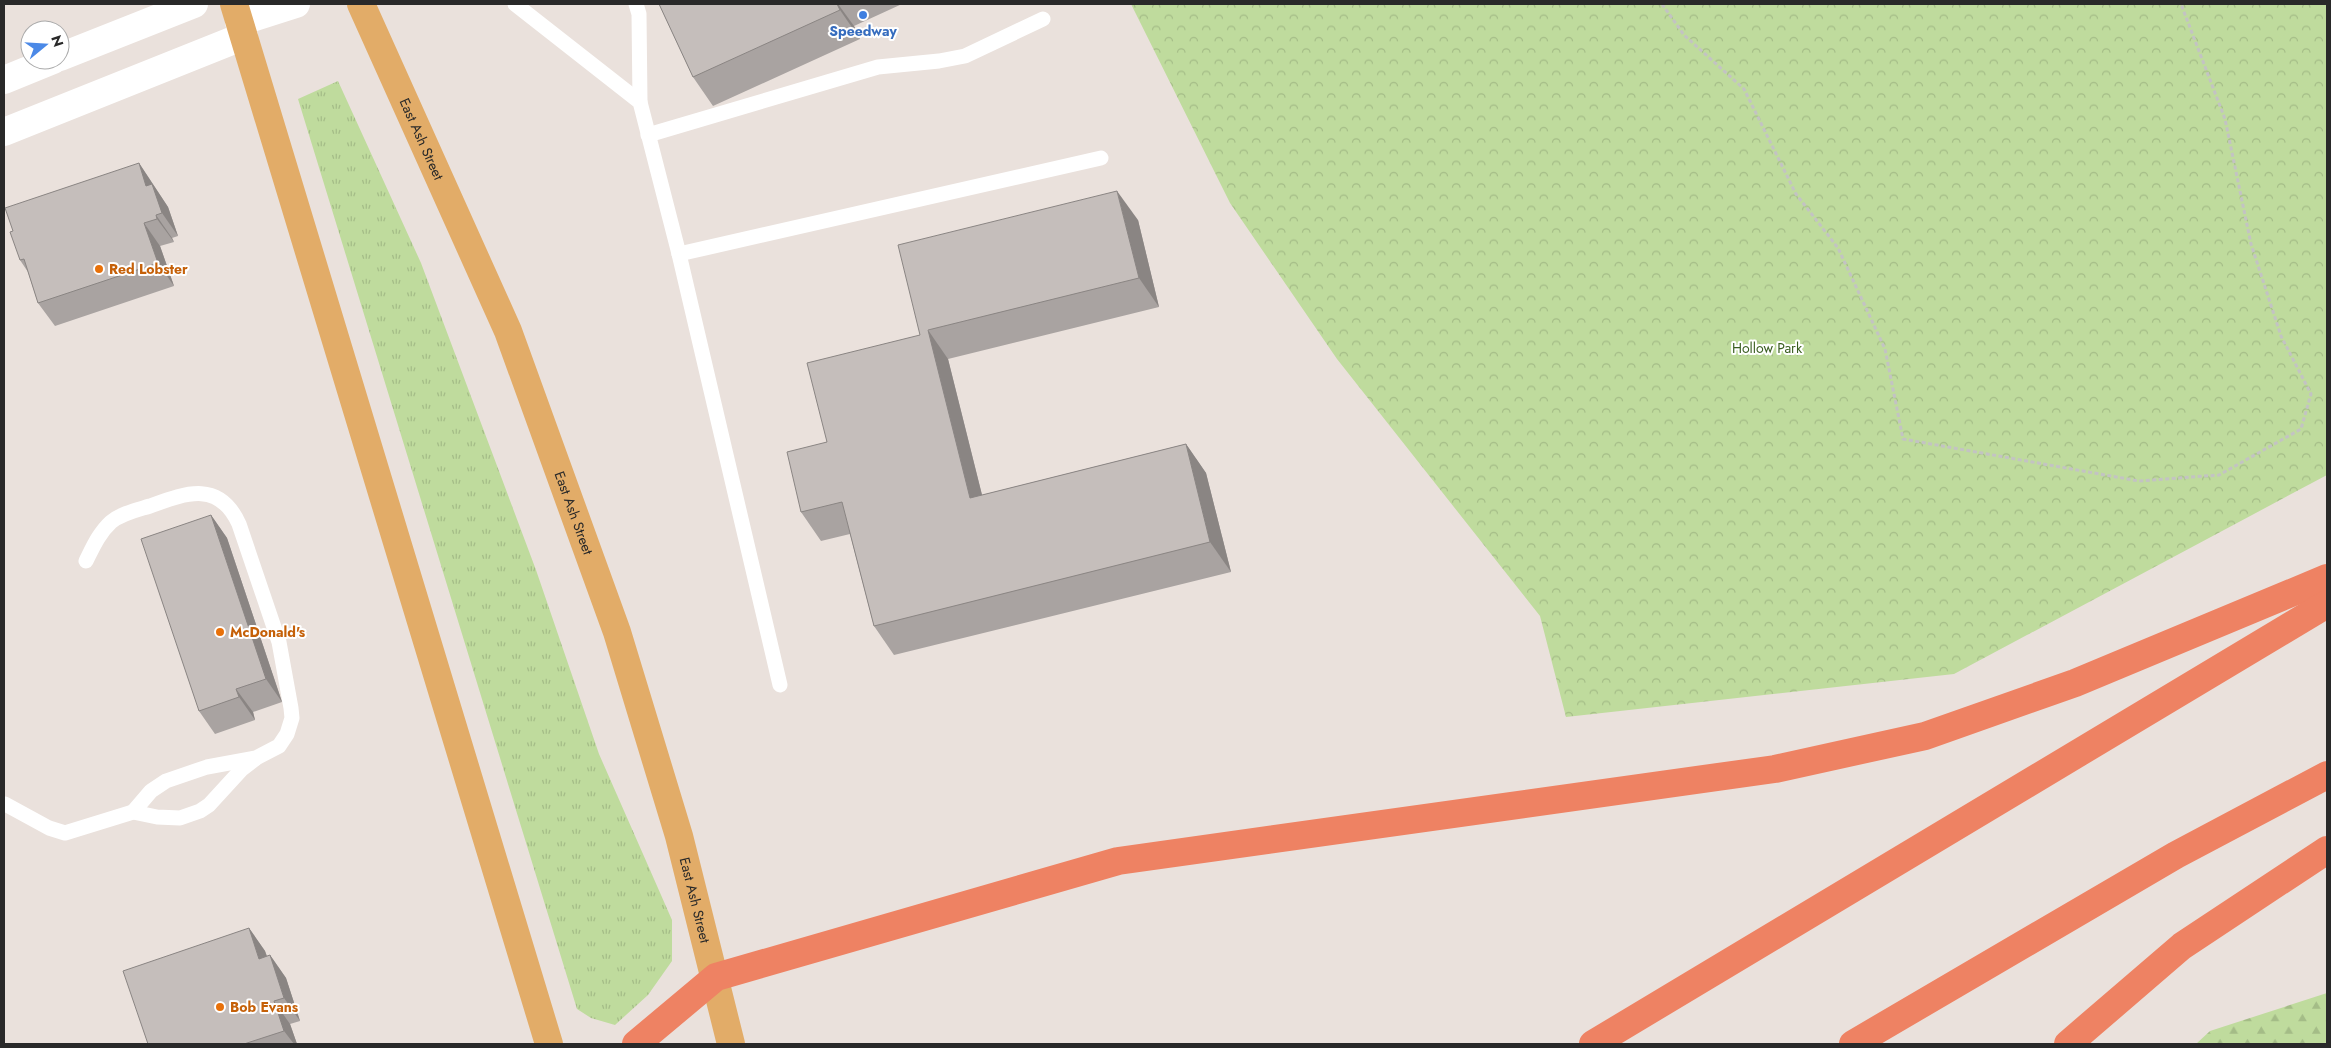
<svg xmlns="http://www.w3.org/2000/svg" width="2331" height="1048" viewBox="0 0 2331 1048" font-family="Jost,sans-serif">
	<defs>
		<pattern id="grass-tufts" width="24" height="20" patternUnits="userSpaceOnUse" patternTransform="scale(1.25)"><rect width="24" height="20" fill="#bfdb9d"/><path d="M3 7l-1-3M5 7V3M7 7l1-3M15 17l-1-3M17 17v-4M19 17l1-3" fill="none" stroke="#a4bc87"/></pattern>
		<pattern id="forest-firs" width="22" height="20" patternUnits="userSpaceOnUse" patternTransform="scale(1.25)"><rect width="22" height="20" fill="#bfdb9d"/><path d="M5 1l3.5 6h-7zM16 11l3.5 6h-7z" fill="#a4bc87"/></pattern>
		<pattern id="park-crowns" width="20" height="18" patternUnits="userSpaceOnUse" patternTransform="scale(1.25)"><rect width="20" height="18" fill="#bfdb9d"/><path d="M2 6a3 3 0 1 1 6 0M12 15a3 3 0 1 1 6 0" fill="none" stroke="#a4bc87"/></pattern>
	</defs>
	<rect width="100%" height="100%" fill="#eae1dc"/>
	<polygon fill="url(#grass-tufts)" points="338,81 421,263 536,570 599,754 672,920 672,961 648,995 615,1025 591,1018 577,1009 298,99"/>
	<polygon fill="url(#forest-firs)" points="2327,993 2327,1044 2196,1044 2210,1031"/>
	<polygon fill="url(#park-crowns)" points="1131,4 2327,4 2327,475 1954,674 1566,717 1540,616 1337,359 1230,203"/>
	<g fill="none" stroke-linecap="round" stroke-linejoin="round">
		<polyline stroke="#c3c3c3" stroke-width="3" stroke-dasharray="4 2.5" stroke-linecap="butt" points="1662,4 1684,35 1744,89 1796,194 1838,248 1885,349 1903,439 2139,481 2219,475 2301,429 2311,394 2281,336 2251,244 2225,119 2181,4"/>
		<g stroke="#fff" stroke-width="15">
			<polyline points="515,4 640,102 679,254 780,685"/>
			<polyline points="636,4 639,14 640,102"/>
			<polyline points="648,135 878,67 939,61 965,56 1043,19"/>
			<polyline points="679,254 1101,158"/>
			<path d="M86,561C93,547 99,533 111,522C122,513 137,510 150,506C186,493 219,480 239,524L279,642L291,708L292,718L287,734L279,746L256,758L207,767L166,781L151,791L133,812"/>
			<polyline points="5,804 49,828 65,833 133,812 157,817 180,818 200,811 209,805 242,769 255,759"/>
		</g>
		<g stroke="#fff" stroke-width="28">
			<polyline points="239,22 296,4"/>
			<polyline points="60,57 194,4"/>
			<polyline points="4,80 53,60"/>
			<polyline points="4,132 244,36"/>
		</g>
		<g stroke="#e2ac68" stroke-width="28">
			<polyline points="234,4 549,1044"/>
			<path id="s1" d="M361,4L508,331L617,632L679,836L731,1044"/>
		</g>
		<g stroke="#ee8263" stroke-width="28">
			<polyline points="636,1044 716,977 1118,861 1775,769 1925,736 2075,683 2327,578"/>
			<polyline points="1593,1044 2327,604"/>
			<polyline points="1853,1044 2176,855 2327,775"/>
			<polyline points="2068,1044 2182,946 2327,850"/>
		</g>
	</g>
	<g fill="#a9a3a1">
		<polygon points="659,4 902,4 854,26 860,39 713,106 693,77"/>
		<polygon points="139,163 168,207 178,236 172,238 174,242 160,246 174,286 55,326 38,303 28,272 20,260 13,231"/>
		<polygon points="1138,220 1159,307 948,359 982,495 1186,444 1206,473 1231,572 894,655 874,626 850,534 821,541 801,512 827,442 920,335"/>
		<polygon points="211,515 227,538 282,702 253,712 255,720 215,734 199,711"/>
		<polygon points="249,928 265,951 267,956 270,955 286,978 300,1021 290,1024 297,1044 148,1044"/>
	</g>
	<g fill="#8a8583">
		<polygon points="837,4 838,4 854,26 860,39 840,10"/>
		<polygon points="139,163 168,207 178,236 162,213 146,186"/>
		<polygon points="1117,191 1138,220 1159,307 1139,278"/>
		<polygon points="156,215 172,238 174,242 157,219"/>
		<polygon points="144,223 160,246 174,286 158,263"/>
		<polygon points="928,330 948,359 990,527 970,498"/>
		<polygon points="1186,444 1206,473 1231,572 1210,542"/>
		<polygon points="211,515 227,538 282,702 266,679"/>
		<polygon points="236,689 253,712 255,720 239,697"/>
		<polygon points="249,928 265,951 275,982 259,959"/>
		<polygon points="270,955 286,978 300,1021 284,998"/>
		<polygon points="274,1001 290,1024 297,1044 294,1044 284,1031"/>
	</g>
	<g fill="#c5bebb" stroke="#8a8583">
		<polygon points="659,4 837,4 840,10 693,77"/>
		<polygon points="139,163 146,186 152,184 162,213 156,215 157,219 144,223 158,263 38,303 24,259 20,260 10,232 13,231 5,208"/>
		<polygon points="1117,191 1139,278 928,330 970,498 1186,444 1210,542 874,626 842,502 801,512 787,452 827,442 807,363 920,335 898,245"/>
		<polygon points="211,515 266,679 236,689 239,697 199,711 141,539"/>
		<polygon points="249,928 259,959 270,955 284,998 274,1001 284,1031 244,1044 148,1044 123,971"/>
	</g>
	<circle fill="#3f7fe0" stroke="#fff" stroke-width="2" cx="863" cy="15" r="5"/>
	<g fill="#e8710a" stroke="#fff" stroke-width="2">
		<circle cx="99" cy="269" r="5"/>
		<circle cx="220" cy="632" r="5"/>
		<circle cx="220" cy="1007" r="5"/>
	</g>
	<g text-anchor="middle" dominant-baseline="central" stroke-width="4" stroke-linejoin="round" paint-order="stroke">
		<g font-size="14" font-weight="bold" fill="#366cbe" stroke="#fff">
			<text x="863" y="31">Speedway</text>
		</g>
		<g font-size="14" fill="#292929" stroke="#fff">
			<text stroke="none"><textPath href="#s1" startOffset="148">East Ash Street</textPath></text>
			<text stroke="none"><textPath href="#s1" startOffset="552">East Ash Street</textPath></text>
			<text stroke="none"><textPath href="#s1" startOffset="958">East Ash Street</textPath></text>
		</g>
		<g font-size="14" font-weight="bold" fill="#c56008" stroke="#fff" text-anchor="start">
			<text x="109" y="269">Red Lobster</text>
			<text x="230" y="632">McDonald's</text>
			<text x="230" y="1007">Bob Evans</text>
		</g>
		<g font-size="14" fill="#3a5e21" stroke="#fff">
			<text x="1767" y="348">Hollow Park</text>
		</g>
	</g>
	<rect width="2331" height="1048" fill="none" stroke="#292929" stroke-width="10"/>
	<g transform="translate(45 45) rotate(72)"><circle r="24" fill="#ffffff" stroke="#a9a9a9"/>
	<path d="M0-4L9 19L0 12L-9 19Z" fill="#4b89e7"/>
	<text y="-8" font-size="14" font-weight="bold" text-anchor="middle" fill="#292929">N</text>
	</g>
</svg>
